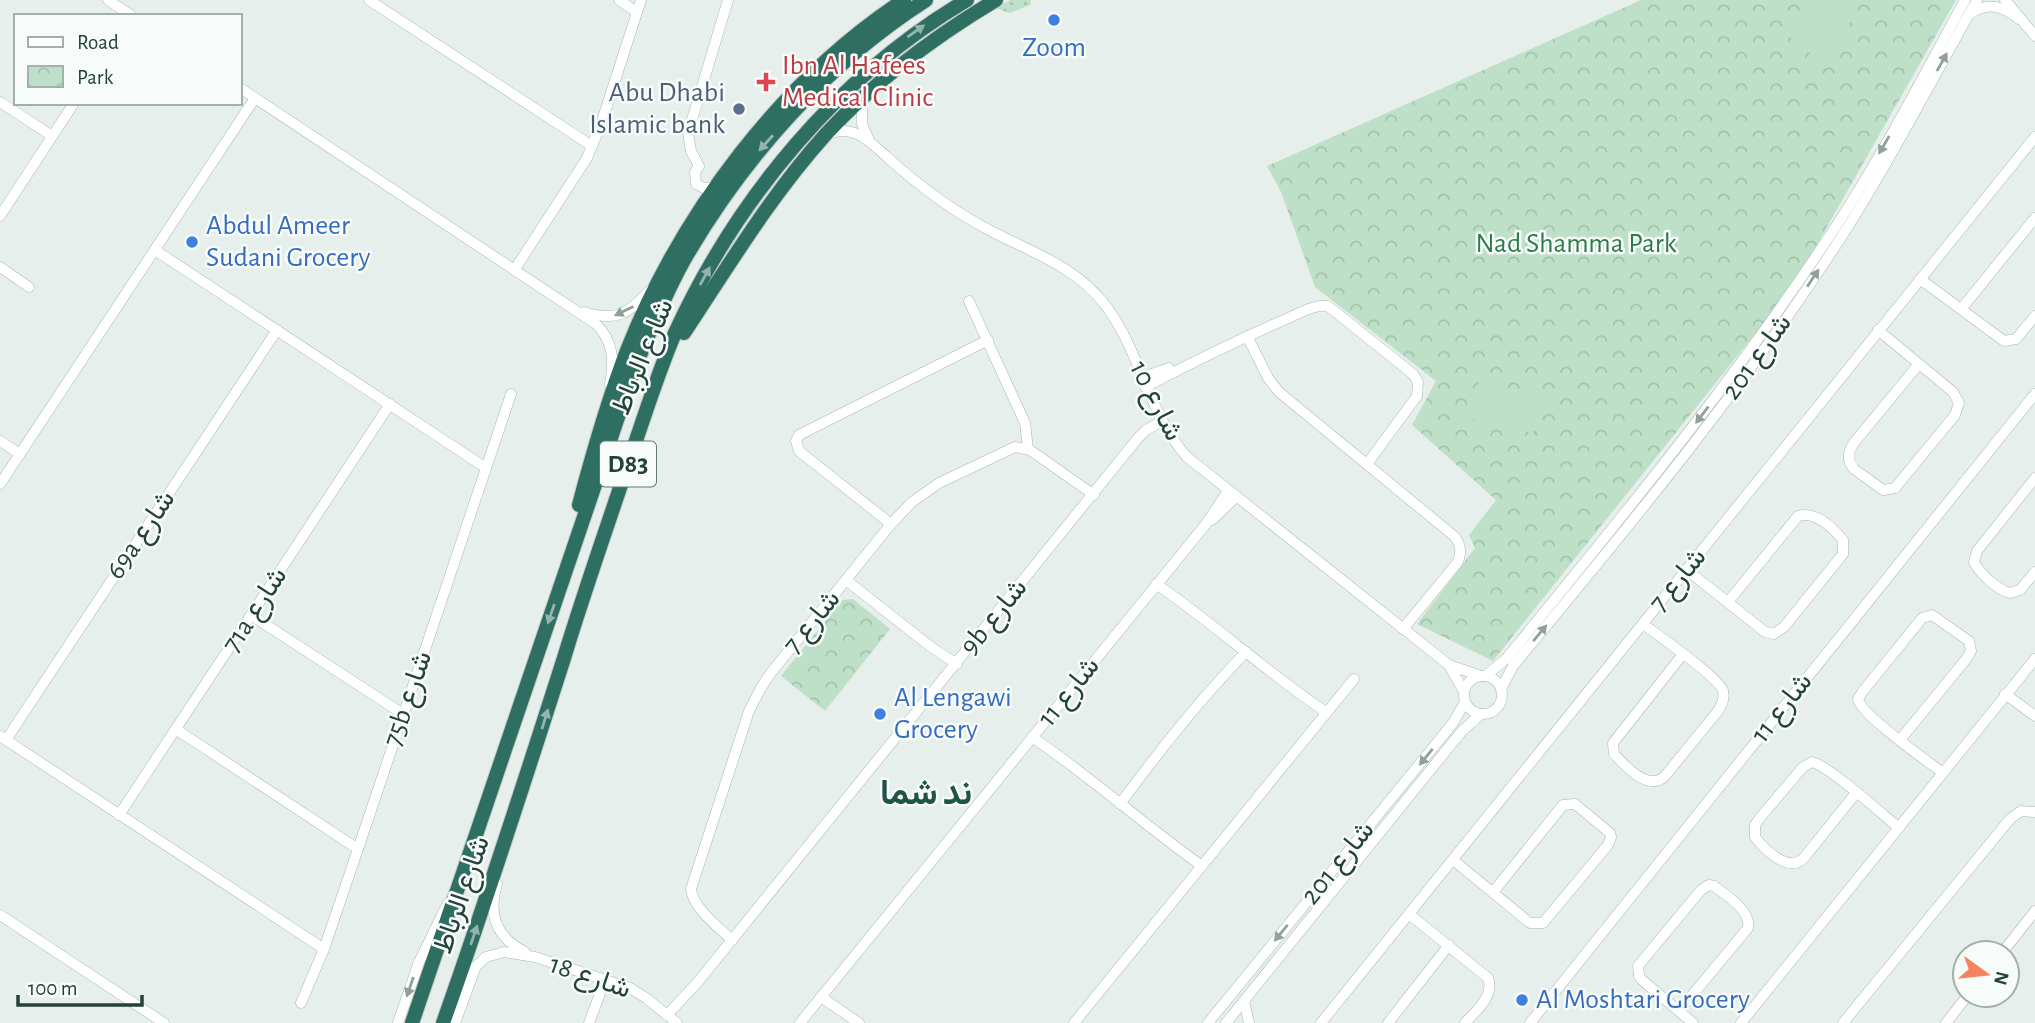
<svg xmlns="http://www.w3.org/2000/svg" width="2035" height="1023" viewBox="0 0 2035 1023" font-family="'Alegreya Sans',Vazirmatn,sans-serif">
	<defs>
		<pattern id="grass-dots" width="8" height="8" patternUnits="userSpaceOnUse" patternTransform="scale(1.75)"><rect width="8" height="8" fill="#bfe0c8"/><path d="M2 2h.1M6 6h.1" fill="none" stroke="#a4c1ad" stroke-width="1.8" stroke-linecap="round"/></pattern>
		<pattern id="park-crowns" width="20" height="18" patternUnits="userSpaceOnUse" patternTransform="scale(1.75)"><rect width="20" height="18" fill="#bfe0c8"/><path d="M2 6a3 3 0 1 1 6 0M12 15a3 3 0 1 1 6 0" fill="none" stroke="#a4c1ad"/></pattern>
	</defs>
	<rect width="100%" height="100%" fill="#e6efeb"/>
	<polygon fill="url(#grass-dots)" points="1010,0 1031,0 1030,5 1010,13 996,8"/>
	<g fill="url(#park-crowns)">
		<polygon points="1641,0 1956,0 1794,285 1493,661 1417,624 1475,548 1469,535 1496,500 1412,425 1436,381 1315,287 1281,192 1267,166"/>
		<polygon points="853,599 890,629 825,711 781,676 842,600"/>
	</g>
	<g fill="#bfe0c8">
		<polygon points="1820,0 1845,0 1859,12 1819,61 1790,37"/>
		<polygon points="1479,381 1542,396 1533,433 1471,418"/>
	</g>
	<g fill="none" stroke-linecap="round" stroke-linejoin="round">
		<g stroke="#a8b8b2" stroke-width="11">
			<g id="minor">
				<polyline points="108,0 132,16"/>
				<polyline points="369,0 592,146"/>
				<polyline points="619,0 637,12"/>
				<polyline points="2005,0 2035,36"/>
				<path d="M1970,14C1987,1 2003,6 2019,19"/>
				<path d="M240,88L596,324C614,342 614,360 610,384"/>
				<polyline points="862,99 862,124 869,140"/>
				<polyline points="0,102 52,136"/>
				<path d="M827,134C854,124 868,140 887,157C918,185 954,212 991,231C1033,253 1077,267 1106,306C1141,353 1148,413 1187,457L1449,665L1464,692"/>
				<polyline points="716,187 704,188 696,184 695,172 699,166 691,151 688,133 728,0"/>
				<polyline points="0,216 74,103"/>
				<polyline points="155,250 486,468"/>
				<polyline points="0,267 29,287"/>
				<polyline points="515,269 587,158 601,124 641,0"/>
				<polyline points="1920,279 2004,341 2016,339 2035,316"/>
				<polyline points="969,301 1025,423 1028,449"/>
				<polyline points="1962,308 2035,218"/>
				<path d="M584,312C617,322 628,314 650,290"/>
				<path d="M1878,330L1953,392L1959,403L1955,415L1895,488L1883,490L1854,469C1847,461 1847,453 1853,444L1918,365"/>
				<path d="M1247,336L1268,378L1279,392L1454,536C1461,544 1462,554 1457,563L1403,629"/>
				<polyline points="1141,378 1169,368"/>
				<path d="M1145,387C1189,364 1232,343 1277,323C1293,317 1312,304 1328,306L1413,374L1418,382L1417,396L1367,464"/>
				<polyline points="0,441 20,454"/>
				<path d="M2035,478L1977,551L1974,562C1980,574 1998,590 2010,593L2020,590L2035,572"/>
				<polyline points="0,484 255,98"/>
				<polyline points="1212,520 1236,497"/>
				<polyline points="891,524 799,451 796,441 799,435 988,340"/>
				<path d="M1687,570L1765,632L1774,634L1784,627L1839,559L1843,554V540C1832,527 1816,511 1798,516L1728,602"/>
				<polyline points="846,580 931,647 957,664"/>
				<path d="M1156,584C1215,624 1267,673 1326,712"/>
				<polyline points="251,615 403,714"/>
				<path d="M1643,624C1656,634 1720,678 1723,691C1725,699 1722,704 1718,711L1665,776C1649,792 1626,767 1614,754L1613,743L1683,654"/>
				<polyline points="1449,665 1481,676"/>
				<path d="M1485,676L1506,659C1623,516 1741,373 1842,217C1887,147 1925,73 1965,0"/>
				<circle cx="1483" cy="695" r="19"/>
				<path d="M1501,689L1513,666C1632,523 1751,379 1851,222C1896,150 1935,74 1977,0"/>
				<polyline points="2005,694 2035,716"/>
				<polyline points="177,730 358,849"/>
				<polyline points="0,736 324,949"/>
				<path d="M1032,737C1091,777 1144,825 1202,866"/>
				<polyline points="6,740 277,330"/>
				<path d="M1900,740L1967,658L1971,651L1969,641L1932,615L1922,618L1919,622L1863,691L1858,699C1861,715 1927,761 1943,773"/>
				<path d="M1856,793L1803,859C1787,872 1765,850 1755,837V825L1759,819L1803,767L1812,762C1829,766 1882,814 1899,828"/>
				<path d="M1120,804C1159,751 1200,699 1246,652"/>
				<polyline points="119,815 390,404"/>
				<polyline points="1453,860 1530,923 1543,923 1608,845 1611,837 1610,833 1575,804 1563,805 1494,891"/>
				<path d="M497,884C488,916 496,937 525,952"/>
				<path d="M1409,914L1488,978C1495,996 1476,1011 1465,1023"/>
				<polyline points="0,915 164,1023"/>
				<path d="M732,940C718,927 693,908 691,889L749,711L761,688L770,674L891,524L912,502L939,483L1015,447L1030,450L1094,495"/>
				<polyline points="2002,953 2035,911"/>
				<polyline points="821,997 859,1023"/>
				<polyline points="1244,1001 1249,1023"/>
				<polyline points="301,1003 324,949 358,849 511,394"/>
				<path d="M1679,1011L1748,928C1751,910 1727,896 1714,886L1709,885L1701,890L1638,966L1639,976L1642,980L1693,1023"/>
				<polyline points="667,1015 697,983 1138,438 1146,430 1161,422"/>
				<polyline points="398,1023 419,962 448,903"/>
				<polyline points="455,1023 476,966 486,957 504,952 535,957 630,988 646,998 677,1023"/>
				<polyline points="589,1023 605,980"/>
				<polyline points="800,1023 1206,524 1228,491"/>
				<polyline points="1074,1023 1354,679"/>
				<polyline points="1208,1023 1453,723 1465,702"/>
				<polyline points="1226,1023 1462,731 1481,714"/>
				<polyline points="1321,1023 2035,137"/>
				<polyline points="1388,1023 1449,945"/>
				<polyline points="1530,1023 2035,394"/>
				<polyline points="1741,1023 2035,659"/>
				<polyline points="1843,1023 2010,819 2021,811 2035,812"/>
				<polyline points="1946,1023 1968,995"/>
			</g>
		</g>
		<g stroke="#c2cac8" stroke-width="16">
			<g id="highway">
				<path d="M684,333C729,265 771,195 826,134C875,81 934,37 996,0"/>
				<path d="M579,505C593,452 608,399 628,348C682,213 781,81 904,0"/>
				<path d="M412,1023L635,367C650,331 665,294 684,260C743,158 826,64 926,0"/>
				<path d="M443,1023C486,902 525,780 564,658C584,592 607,527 629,461C644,418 657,375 675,333C737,198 838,76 967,0"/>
			</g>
		</g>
		<use href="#minor" stroke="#fff" stroke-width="10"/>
		<use href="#highway" stroke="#2f6f62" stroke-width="14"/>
	</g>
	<defs><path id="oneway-solid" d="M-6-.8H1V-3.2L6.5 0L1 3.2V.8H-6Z" transform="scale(1.75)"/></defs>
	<g fill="#93b5ae">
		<use href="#oneway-solid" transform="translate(916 31) rotate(-35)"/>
		<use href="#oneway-solid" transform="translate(766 143) rotate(132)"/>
		<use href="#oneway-solid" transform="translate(705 276) rotate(-61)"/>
		<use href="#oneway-solid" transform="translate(551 614) rotate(109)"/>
		<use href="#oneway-solid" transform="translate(545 719) rotate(-73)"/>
		<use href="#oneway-solid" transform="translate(474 935) rotate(-71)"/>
	</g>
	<g fill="#92a09c">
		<use href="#oneway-solid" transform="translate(1942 62) rotate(-61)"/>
		<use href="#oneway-solid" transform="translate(1884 145) rotate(120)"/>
		<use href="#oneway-solid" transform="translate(1813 278) rotate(-56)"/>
		<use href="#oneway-solid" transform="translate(624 311) rotate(154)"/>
		<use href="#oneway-solid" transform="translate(1702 415) rotate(127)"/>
		<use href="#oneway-solid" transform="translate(1540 633) rotate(-50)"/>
		<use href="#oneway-solid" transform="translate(1426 757) rotate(129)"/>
		<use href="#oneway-solid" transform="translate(1281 933) rotate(129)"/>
		<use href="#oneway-solid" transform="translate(410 987) rotate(109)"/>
	</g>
	<g fill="#3f7fe0" stroke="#f7fbf9" stroke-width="2.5">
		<circle cx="1054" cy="20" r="7"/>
		<circle cx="192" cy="242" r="7"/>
		<circle cx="880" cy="714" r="7"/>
		<circle cx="1522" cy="1000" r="7"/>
	</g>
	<path fill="#e0444e" stroke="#f7fbf9" stroke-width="2.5" d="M762.5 71.5h7v7h7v7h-7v7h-7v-7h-7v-7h7z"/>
	<circle fill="#5c6f8a" stroke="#f7fbf9" stroke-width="2.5" cx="739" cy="109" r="7"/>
	<g text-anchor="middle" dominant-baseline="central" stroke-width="5" stroke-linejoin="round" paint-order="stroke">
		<rect fill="#f7fbf9" stroke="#637a73" stroke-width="2" x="600" y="441.5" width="56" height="45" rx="5"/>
		<g font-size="26" font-weight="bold" fill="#24423a">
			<text x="628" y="464">D83</text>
		</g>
		<g font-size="28" fill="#366cbe" stroke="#f7fbf9" text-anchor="start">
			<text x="1054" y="48" text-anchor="middle">Zoom</text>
			<text x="206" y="226">Abdul Ameer<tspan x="206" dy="32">Sudani Grocery</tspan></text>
			<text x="894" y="698">Al Lengawi<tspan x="894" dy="32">Grocery</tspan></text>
			<text x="1536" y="1000">Al Moshtari Grocery</text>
		</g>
		<g font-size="28" fill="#be3a42" stroke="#f7fbf9" text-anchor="start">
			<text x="782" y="66">Ibn Al Hafees<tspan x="782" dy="32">Medical Clinic</tspan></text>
		</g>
		<g font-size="28" fill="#4e5e75" stroke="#f7fbf9" text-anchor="end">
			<text x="725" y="93">Abu Dhabi<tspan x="725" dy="32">Islamic bank</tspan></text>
		</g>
		<g font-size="28" fill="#2d7a4b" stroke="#f7fbf9">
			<text x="1576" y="244">Nad Shamma Park</text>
		</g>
		<g font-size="28" fill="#24423a" stroke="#f7fbf9">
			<text transform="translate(643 357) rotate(-68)">شارع الرباط</text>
			<text transform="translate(1757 357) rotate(-54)">شارع 201</text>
			<text transform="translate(1156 401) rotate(63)">شارع 10</text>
			<text transform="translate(141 535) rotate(-56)">69a شارع</text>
			<text transform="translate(1678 580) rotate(-51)">شارع 7</text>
			<text transform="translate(255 610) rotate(-57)">71a شارع</text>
			<text transform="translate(994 617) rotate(-51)">9b شارع</text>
			<text transform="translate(812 622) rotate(-51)">شارع 7</text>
			<text transform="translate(1069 692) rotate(-51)">شارع 11</text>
			<text transform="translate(408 699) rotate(-71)">75b شارع</text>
			<text transform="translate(1782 708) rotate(-52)">شارع 11</text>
			<text transform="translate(1338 863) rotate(-51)">شارع 201</text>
			<text transform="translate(462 895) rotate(-71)">شارع الرباط</text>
			<text transform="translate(590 977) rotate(19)">شارع 18</text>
		</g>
		<g font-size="35" font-weight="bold" fill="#1f5548" stroke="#f7fbf9">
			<text x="926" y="793">ند شما</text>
		</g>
	</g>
	<rect x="14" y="14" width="228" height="91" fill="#f7fbf9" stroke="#a3b1ad" stroke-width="2"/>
	<rect x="28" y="37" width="35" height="10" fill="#ffffff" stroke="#a3b1ad" stroke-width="2"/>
	<text x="77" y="49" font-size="21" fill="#24423a">Road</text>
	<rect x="28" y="66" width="35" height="21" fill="url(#park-crowns)" stroke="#a3b1ad" stroke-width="2"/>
	<text x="77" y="84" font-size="21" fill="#24423a">Park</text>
	<g transform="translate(1986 974) rotate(105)"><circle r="33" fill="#f7fbf9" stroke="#a3b1ad" stroke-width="2"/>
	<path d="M0-5L12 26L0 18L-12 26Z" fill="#f4845f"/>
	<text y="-10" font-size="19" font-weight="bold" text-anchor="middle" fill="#24423a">N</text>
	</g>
	<path d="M18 995v10h124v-10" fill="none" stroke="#24423a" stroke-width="3.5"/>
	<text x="28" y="995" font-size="21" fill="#24423a" stroke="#f7fbf9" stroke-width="5" paint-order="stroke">100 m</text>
</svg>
